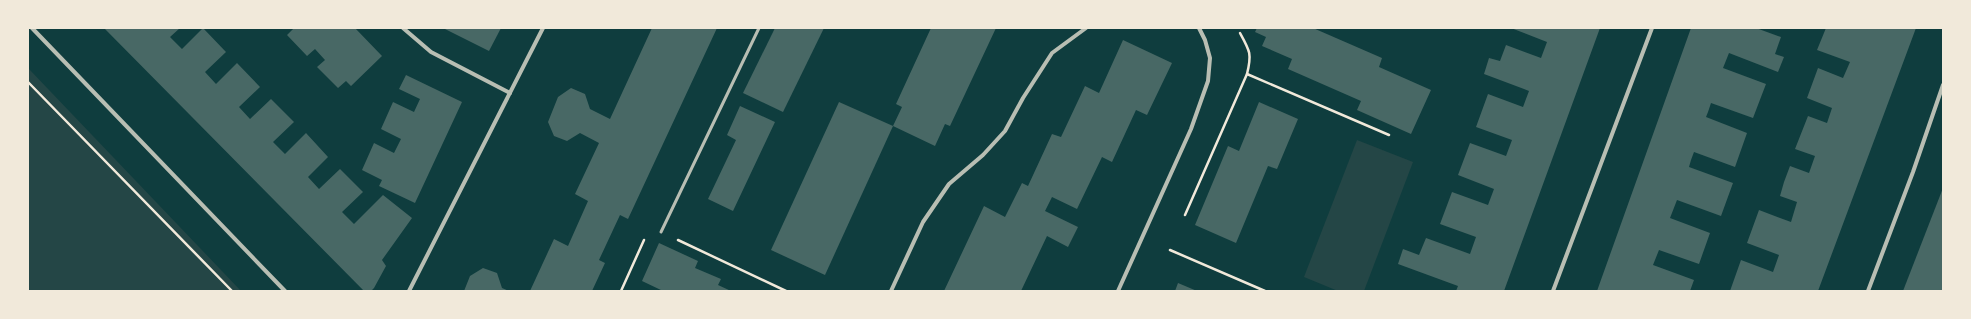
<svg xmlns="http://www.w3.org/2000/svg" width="1971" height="319" viewBox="0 0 1971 319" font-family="'Archivo Narrow',sans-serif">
	<rect width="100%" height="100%" fill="#0f3d3e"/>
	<g fill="#244646">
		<polygon points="28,68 241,291 28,291"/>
		<polygon points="1357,140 1413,162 1364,291 1338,291 1304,277"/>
	</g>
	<g fill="#486865">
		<polygon points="104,28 180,28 170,37 182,49 203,28 226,52 205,72 216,84 237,63 260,87 239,107 250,119 271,99 294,122 273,142 285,154 306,133 328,157 308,177 319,189 340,169 363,192 342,212 354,224 383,195 412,218 382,260 386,266 374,288 371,291 364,291"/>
		<polygon points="294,28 355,28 382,56 351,86 346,81 338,88 317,67 325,60 315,49 307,56 287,35"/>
		<polygon points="443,28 501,28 489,51"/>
		<polygon points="652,28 717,28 628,219 620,215 599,260 605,263 592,291 530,291 554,239 568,246 588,201 575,194 599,143 580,133 567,141 554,136 548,122 558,97 571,88 585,94 590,109 610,119"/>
		<polygon points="775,28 824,28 783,112 743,93"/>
		<polygon points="931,28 996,28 950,126 945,124 935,146 893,126 902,107 896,104"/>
		<polygon points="1257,28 1313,28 1382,58 1379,67 1431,90 1411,134 1357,110 1361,101 1288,69 1292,59 1262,46 1266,37 1255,32"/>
		<polygon points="1511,28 1600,28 1504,291 1456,291 1458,286 1398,264 1403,249 1419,255 1426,238 1470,254 1476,237 1440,224 1452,192 1488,205 1494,189 1458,175 1470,143 1506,156 1512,140 1476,127 1488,94 1523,107 1529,91 1484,74 1489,58 1500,61 1506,45 1541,58 1547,42"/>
		<polygon points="1691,28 1756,28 1781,37 1775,54 1784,57 1778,72 1729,53 1723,68 1766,84 1753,118 1711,103 1708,112 1706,117 1747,133 1735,167 1694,152 1691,160 1689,167 1733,183 1721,216 1677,200 1670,218 1710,233 1699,264 1659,250 1653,265 1694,280 1690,291 1597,291"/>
		<polygon points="1826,28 1916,28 1818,291 1730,291 1741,260 1773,272 1779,255 1747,243 1759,210 1791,222 1797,202 1780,196 1784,182 1790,166 1809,173 1815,156 1795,149 1808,116 1827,123 1832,108 1807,98 1818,68 1843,78 1850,62 1817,50"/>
		<polygon points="1123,40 1172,63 1147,115 1136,110 1112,162 1102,157 1077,209 1052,197 1045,211 1078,227 1068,247 1047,236 1021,291 944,291 984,206 1005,217 1022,183 1028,186 1052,134 1061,137 1085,86 1099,93"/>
		<polygon points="406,75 462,102 415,203 379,186 382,180 362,170 374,143 394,153 401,139 381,129 393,102 414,112 420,99 399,89"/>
		<polygon points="839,102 893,126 825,275 771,250"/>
		<polygon points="1259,102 1298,119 1277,169 1268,166 1236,243 1195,225 1228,146 1239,151"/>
		<polygon points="740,106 775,122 733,211 708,199 736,140 727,135"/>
		<polygon points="1943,188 1943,291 1903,291"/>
		<polygon points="659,243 698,261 695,268 721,279 718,285 731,291 663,291 642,281"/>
		<polygon points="483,268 497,273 502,288 509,291 464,291 470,276"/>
		<polygon points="1178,283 1197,291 1175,291"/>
	</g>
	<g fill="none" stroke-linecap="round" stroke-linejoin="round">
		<g stroke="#f1e9da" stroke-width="2.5">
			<path d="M1240,33C1250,51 1252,54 1247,74"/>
			<polyline points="28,82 232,291"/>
			<polyline points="1185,215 1247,74 1389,135"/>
			<polyline points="678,240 786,291"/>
			<polyline points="1170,250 1265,291"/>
			<polyline points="621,291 644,240"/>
		</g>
		<polyline stroke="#b8beb3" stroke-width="3" points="661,232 759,28"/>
		<g stroke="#b8beb3" stroke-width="4">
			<polyline points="32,28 285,291"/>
			<polyline points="403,28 431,52 510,93"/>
			<polyline points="409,291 543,28"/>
			<polyline points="891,291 923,222 949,184 983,155 1005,131 1023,98 1052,53 1086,28"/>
			<polyline points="1118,291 1191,129 1208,81 1210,58 1205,40 1199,28"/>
			<polyline points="1553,291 1652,28"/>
			<polyline points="1868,291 1913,172 1943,85"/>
		</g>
	</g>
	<rect width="1971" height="319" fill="none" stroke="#f1e9da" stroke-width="58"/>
</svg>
